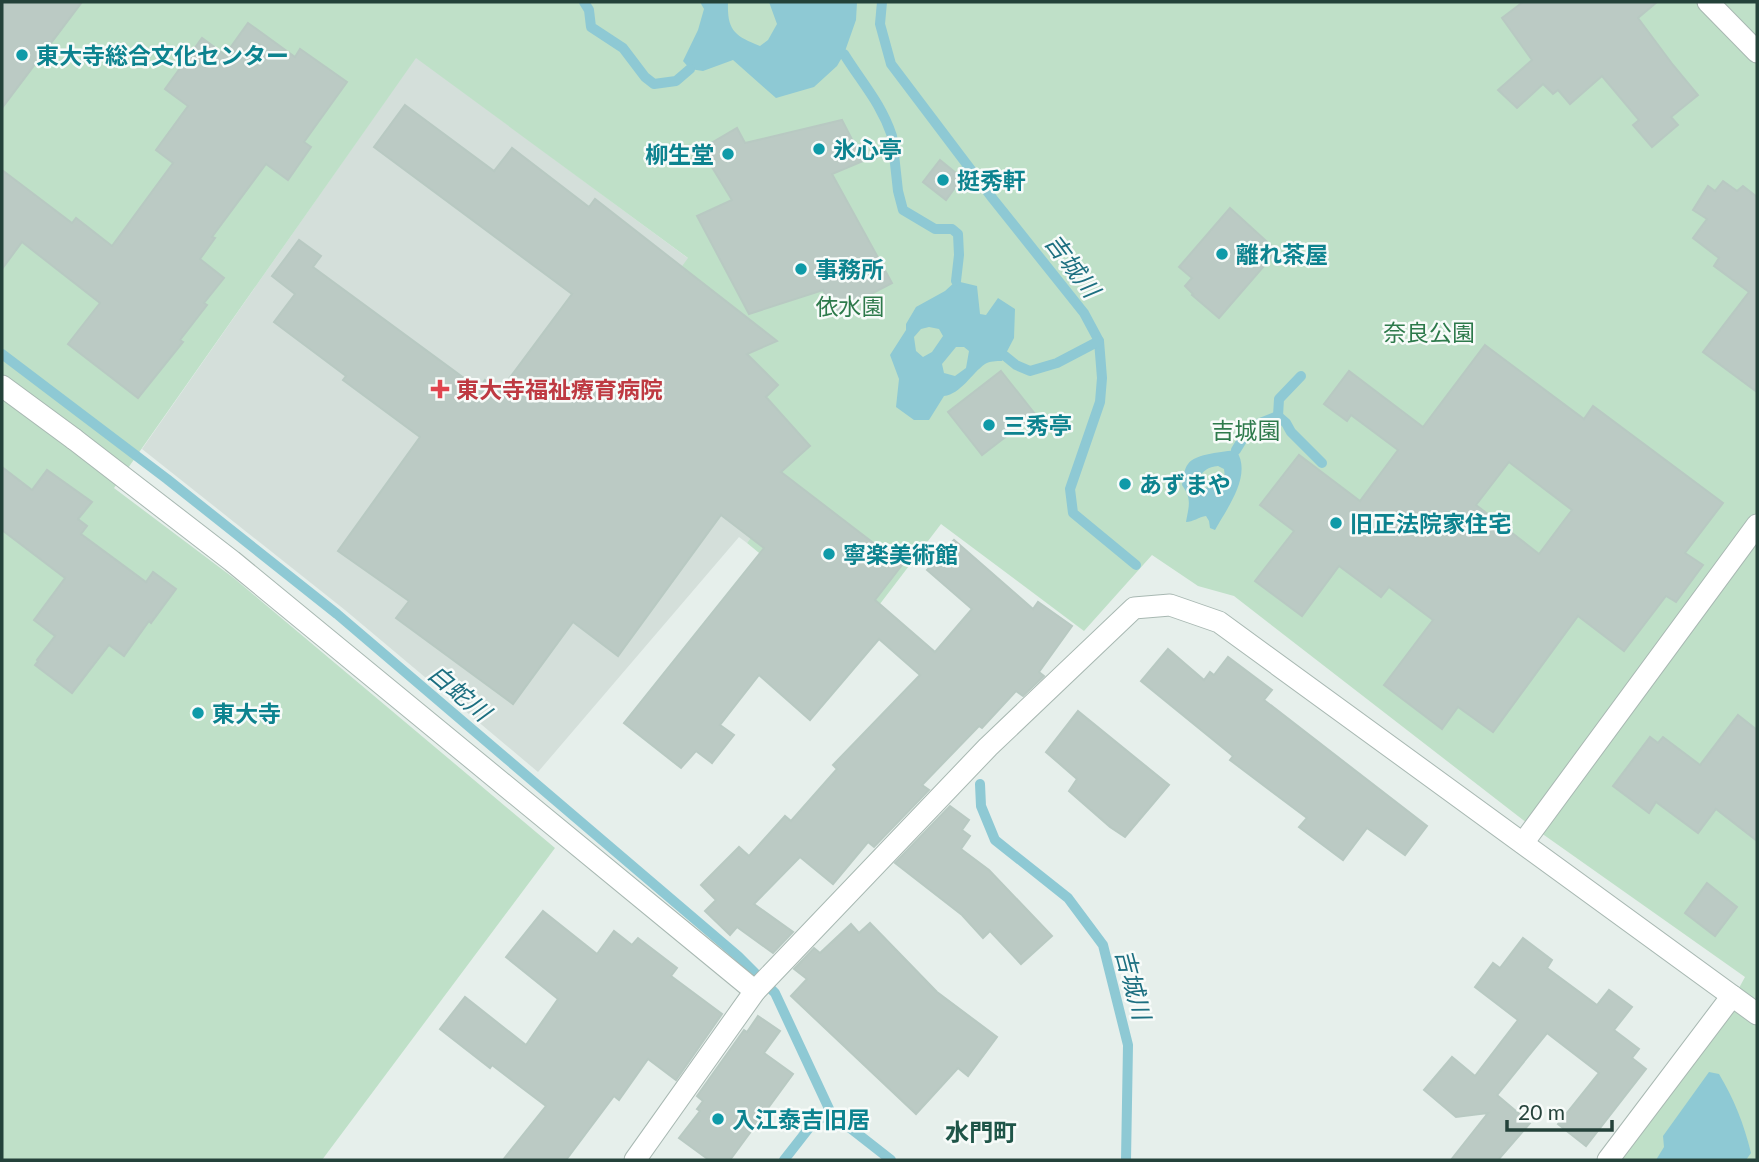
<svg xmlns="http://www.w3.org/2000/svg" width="1759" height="1162" viewBox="0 0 1759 1162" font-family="Lato,'Noto Sans JP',sans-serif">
	<rect width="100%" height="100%" fill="#e6efeb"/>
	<polygon fill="#d4dfda" points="416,57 689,259 791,483 747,543 739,537 538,772 345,610 142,449"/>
	<polygon fill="#bfe0c8" points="2,2 1757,2 1757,1160 1620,1160 1714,1034 1745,977 1527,823 1234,596 1198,586 1152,555 1084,631 941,524 857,634 747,543 790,483 636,329 688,258 416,58 114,488 235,579 555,848 322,1160 2,1160"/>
	<g fill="#8ec9d4" fill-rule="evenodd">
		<path d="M700,2H728C727,31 735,36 760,46L768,40L777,24L769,2H857L856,20L844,54L837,66L814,87L776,98L733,60L703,71L690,69L683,61L698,30L704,9Z"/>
		<path d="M956,281L977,286L980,314L986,315L998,298L1015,309L1014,338L1002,361C996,361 990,361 985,364C972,373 961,394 944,396L929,420H914L896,407L899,379L890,355L906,330V324L916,307L945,291ZM929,327L939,329L943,336L932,352L923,357L916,351L914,337L921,329ZM956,347H964L969,351L966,368L955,376L944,373L942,364Z"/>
		<path d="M1236,450C1253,475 1227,508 1215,530L1210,528L1209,521L1206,516C1199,517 1193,522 1186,522C1189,505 1192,499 1182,485C1183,479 1184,469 1188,464C1196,453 1224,452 1236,450ZM1218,466L1224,469L1225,478L1219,485L1204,488L1198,480C1203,470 1208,467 1218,466Z"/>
		<path d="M1709,1072L1719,1074C1734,1099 1744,1124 1751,1153L1746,1160H1656L1664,1147L1663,1136Z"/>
	</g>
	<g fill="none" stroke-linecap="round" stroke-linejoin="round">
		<g stroke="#8ec9d4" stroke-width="10">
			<polyline points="584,2 589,10 591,27 623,48 645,77 654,84 676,81 690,69"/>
			<polyline points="882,2 880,24 891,64 993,199 1084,313 1099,341 1102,378 1100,402 1070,489 1073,513 1136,565"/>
			<path d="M844,54C862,83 881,103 892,136L898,191L903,210L935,229H952L958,234L959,255L956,281"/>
			<polyline points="2,354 167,479 337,614 738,956 775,993 831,1113"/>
			<polyline points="1005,356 1016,365 1030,371 1057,363 1099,341"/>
			<polyline points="1278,416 1279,399 1301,376"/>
			<polyline points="1236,450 1250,427 1278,416 1286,423 1291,432 1322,463"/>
			<polyline points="980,784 981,806 995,840 1068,898 1103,945 1128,1045 1126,1160"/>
			<polyline points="784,1160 813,1123 831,1113 891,1160"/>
		</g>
	</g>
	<g fill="#bbcac4" stroke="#b8c9c2" stroke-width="2" fill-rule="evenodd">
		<polygon points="2,2 82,2 2,108"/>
		<polygon points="1523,2 1657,2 1638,18 1673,65 1698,95 1671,117 1678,125 1652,147 1633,125 1639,120 1602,76 1570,104 1558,90 1553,94 1543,84 1517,108 1498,90 1532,60 1502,18"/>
		<polygon points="248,23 295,57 300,49 347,82 304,142 311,147 288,180 266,164 212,237 215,238 200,259 224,278 204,303 207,305 180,340 183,342 138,398 68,344 100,303 22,242 2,269 2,170 72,223 76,218 112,246 173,163 156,150 188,106 165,89 202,38 225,55"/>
		<polygon points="405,105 494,171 512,148 589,207 595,199 777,341 747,354 778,385 766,397 810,446 781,472 902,565 875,600 935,652 972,609 927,570 954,540 1033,609 1038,602 1072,626 1039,672 1044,676 1023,696 1016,691 982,728 979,726 922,785 929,790 874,847 868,842 833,884 800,857 754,904 793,932 773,953 737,927 730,935 705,911 716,900 701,885 739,847 749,856 785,816 791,821 837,769 833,765 920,675 879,639 810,720 759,675 720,725 734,735 712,763 696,751 681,768 624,723 764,548 721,515 618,656 573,622 513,704 396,618 409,601 338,551 420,437 343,380 346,376 274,322 295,294 272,276 299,240 321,256 313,267 479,389 485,380 500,391 572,294 374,147"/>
		<polygon points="842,120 863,161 832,174 892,283 835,313 823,290 749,314 697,216 732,200 701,149 737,128 745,143"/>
		<polygon points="940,160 962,178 946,200 923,182"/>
		<polygon points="1723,181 1737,191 1743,186 1757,197 1757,392 1703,352 1749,292 1714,266 1719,258 1693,238 1707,219 1693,210 1708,186 1715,191"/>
		<polygon points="1230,208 1277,251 1219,318 1192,295 1193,294 1185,286 1192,278 1179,267"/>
		<path d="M1485,345L1584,419L1593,406L1723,503L1685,553L1703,565L1676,602L1666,596L1624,651L1578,616L1493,732L1458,707L1442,729L1384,685L1433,620L1389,587L1381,597L1339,566L1302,616L1255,581L1294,531L1260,505L1299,455L1360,501L1398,450L1351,415L1347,421L1324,404L1349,371L1423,427ZM1509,462L1572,510L1539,554L1476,505Z"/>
		<polygon points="1001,371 1035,414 982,455 948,412"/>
		<polygon points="2,467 32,490 47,470 92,502 78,519 87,526 81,534 146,582 153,572 176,589 151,623 149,621 124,656 109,645 72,693 35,665 38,661 37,660 55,636 34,620 65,578 2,530"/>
		<polygon points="1168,649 1204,680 1210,672 1214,675 1228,657 1272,690 1264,700 1427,826 1405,855 1367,828 1343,860 1299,827 1307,818 1230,760 1233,756 1141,681"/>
		<polygon points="1078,711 1169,785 1125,837 1110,827 1069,791 1077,779 1046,752"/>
		<polygon points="1738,715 1757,730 1757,841 1716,809 1698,833 1656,802 1649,813 1613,786 1650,737 1658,743 1663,737 1700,765"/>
		<polygon points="950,806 969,820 962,830 970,836 961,849 989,870 1052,936 1021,964 990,931 983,938 962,915 895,863"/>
		<polygon points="1707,883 1737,907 1715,936 1685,913"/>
		<polygon points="543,911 597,954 614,931 632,945 638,938 677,968 671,976 722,1014 676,1080 648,1059 619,1100 614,1096 566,1160 503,1160 546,1106 492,1065 490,1068 440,1029 465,997 526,1045 558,999 506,957"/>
		<polygon points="870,923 937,992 997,1037 968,1076 958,1068 916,1114 791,996 807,979 794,969 814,948 820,953 851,924 859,933"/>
		<polygon points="1523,938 1552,960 1547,968 1597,1005 1609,990 1632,1007 1614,1030 1639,1049 1632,1058 1646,1069 1586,1146 1558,1124 1599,1073 1547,1033 1497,1095 1530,1123 1498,1160 1451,1160 1488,1113 1456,1117 1424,1090 1452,1057 1475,1076 1518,1020 1475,987 1493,963 1500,968"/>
		<polygon points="758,1016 780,1031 764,1053 793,1074 730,1160 709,1160 679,1138 700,1111 697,1109 703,1101 697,1096 744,1030 747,1032"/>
	</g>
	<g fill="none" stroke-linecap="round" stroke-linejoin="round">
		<g stroke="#a8b8b2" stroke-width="23">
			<polyline id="service" points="2,386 74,439"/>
		</g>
		<g stroke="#a8b8b2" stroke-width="23">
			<g id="minor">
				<polyline points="74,439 232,561 755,991"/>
				<polyline points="1523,843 1757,525"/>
				<polyline points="635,1160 755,991 988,747 1134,608 1170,605 1219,622 1757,1014"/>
				<polyline points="1608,1160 1732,996"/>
			</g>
		</g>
		<g stroke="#a8b8b2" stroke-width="23">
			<polyline id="tertiary" points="1708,2 1757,52"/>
		</g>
		<use href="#service" stroke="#fff" stroke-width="21"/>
		<use href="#minor" stroke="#fff" stroke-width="21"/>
		<use href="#tertiary" stroke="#fff" stroke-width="21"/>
	</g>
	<g fill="#0f9aa8" stroke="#f7fbf9" stroke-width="2.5">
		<circle cx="22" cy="55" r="7"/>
		<circle cx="819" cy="149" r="7"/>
		<circle cx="728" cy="154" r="7"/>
		<circle cx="943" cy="180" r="7"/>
		<circle cx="1222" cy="254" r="7"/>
		<circle cx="801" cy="269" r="7"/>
		<circle cx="989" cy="425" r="7"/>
		<circle cx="1125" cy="484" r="7"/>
		<circle cx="1336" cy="523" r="7"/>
		<circle cx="829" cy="554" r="7"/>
		<circle cx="198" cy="713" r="7"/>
		<circle cx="718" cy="1119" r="7"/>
	</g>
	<path fill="#e0444e" stroke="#f7fbf9" stroke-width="2.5" d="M436.5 378.5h7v7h7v7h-7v7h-7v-7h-7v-7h7z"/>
	<g text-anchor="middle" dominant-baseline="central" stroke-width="5" stroke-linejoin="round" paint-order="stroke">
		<g font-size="23" font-weight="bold" fill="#0d838f" stroke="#f7fbf9" text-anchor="start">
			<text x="36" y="55">東大寺総合文化センター</text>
			<text x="833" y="149">氷心亭</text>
			<text x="714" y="154" text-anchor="end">柳生堂</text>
			<text x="957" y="180">挺秀軒</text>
			<text x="1236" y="254">離れ茶屋</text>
			<text x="815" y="269">事務所</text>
			<text x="1003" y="425">三秀亭</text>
			<text x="1139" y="484">あずまや</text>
			<text x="1350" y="523">旧正法院家住宅</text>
			<text x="843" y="554">寧楽美術館</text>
			<text x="212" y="713">東大寺</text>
			<text x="732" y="1119">入江泰吉旧居</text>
		</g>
		<g font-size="23" fill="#2d7a4b" stroke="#f7fbf9">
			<text x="850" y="306">依水園</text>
			<text x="1429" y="332">奈良公園</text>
			<text x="1246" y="430">吉城園</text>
		</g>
		<g font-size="23" font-weight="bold" fill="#be3a42" stroke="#f7fbf9" text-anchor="start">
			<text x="456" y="389">東大寺福祉療育病院</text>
		</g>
		<g font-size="24" font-style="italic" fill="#1c6f80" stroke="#f7fbf9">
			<text transform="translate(1073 265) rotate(53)">吉城川</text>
			<text transform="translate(460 692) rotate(40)">白蛇川</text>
			<text transform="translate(1134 984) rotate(75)">吉城川</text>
		</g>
		<g font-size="24" font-weight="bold" fill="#1f5548" stroke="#f7fbf9">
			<text x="981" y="1131">水門町</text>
		</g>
	</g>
	<rect width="1759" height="1162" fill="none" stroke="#24423a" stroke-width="7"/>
	<path d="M1507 1120v10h105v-10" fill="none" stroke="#24423a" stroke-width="3.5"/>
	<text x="1518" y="1120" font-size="21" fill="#24423a" stroke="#f7fbf9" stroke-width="5" paint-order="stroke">20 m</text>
</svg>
